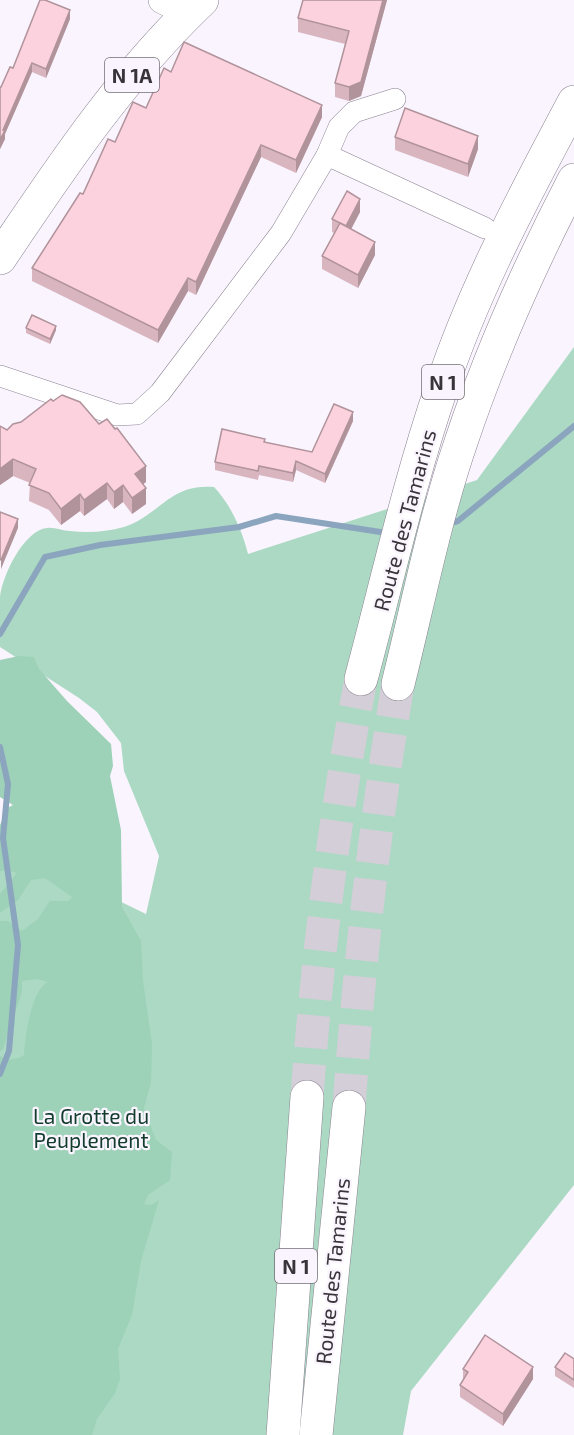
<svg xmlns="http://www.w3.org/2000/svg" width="574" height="1435" viewBox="0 0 574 1435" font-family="'Exo 2',sans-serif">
	<rect width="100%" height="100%" fill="#faf4fe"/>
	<path fill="#acd9c3" d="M574,347V1185L411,1391L403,1435H0V843L146,914L159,856L124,771L121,743L97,712L79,698L0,647C0,631 0,613 0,597C2,576 24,530 47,528C54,527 63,531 70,531C88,533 106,532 124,527C160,515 170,483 214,487C231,505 242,530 248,554L477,480Z"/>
	<path fill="#9dd1b8" d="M19,656L34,657L39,669L67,701L111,744L113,766L110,776L121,830L122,907L141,941L143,981L152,1044L151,1082L144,1108L156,1140L172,1152L170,1180L148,1195L144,1204L151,1205L159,1200L141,1261L132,1315L118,1349L120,1379L115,1393L97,1419L92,1435H0V1077L3,1072L0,1069V1056L7,1060L19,1058L24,1055C25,1037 31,990 48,982L37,979L22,981V992L3,1049L0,1051V921H8L22,931L38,919L50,901H68L72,897L45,878L31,880L18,900L0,913V894L17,873L7,870L0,871V825L7,808L13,805L0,797V660Z"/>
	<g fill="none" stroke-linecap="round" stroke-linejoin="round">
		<g stroke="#8ba5be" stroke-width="6">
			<polyline points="447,524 458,521 574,426"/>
			<polyline points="0,634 45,557 100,545 239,527 276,516 387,533"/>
			<polyline points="0,747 8,784 3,838 18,945 9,1051 0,1074"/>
		</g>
		<g stroke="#d3ced7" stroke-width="33" stroke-dasharray="33 16" stroke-linecap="butt">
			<path d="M307,1097C317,957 334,818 361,679"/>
			<path d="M349,1107C359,965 375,824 398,684"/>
		</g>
		<g stroke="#8a8291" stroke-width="22">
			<g id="minor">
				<polyline points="327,155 485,228"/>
				<polyline points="0,376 117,415 137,414 160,393 281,233 327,155 339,127 354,112 395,99"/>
			</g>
		</g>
		<g stroke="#8a8291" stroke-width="28">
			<polyline id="tertiary" points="162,0 189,13"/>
		</g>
		<g stroke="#8a8291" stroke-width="34">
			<path id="primary" d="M0,258C61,167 122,76 202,0"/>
		</g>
		<g stroke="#8a8291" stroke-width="34">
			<g id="trunk">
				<path d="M361,679C387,582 409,482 442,386C475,287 525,194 574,102"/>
				<path d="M398,684C418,604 434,521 461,442C491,352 530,265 574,180"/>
				<polyline points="283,1435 307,1097"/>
				<polyline points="316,1435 349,1107"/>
			</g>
		</g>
		<use href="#minor" stroke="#fff" stroke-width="21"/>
		<use href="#tertiary" stroke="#fff" stroke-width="27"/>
		<use href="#primary" stroke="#fff" stroke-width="33"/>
		<use href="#trunk" stroke="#fff" stroke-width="33"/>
	</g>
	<g fill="#d9b5bf">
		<polygon points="303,0 387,0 361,96 349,101 335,97 335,83 345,44 298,32 298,18"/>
		<polygon points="70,19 46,78 32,72 5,134 5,139 0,149 0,87 1,87 13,68"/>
		<polygon points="171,72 322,117 296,173 261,157 196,295 188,291 158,343 32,281 32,268 83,194 115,142 146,108"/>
		<polygon points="395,137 478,149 468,177 395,150"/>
		<polygon points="360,212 351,229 375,255 358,288 322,269 322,256 334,233 332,232 332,219"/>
		<polygon points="26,328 56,330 50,344 26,333"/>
		<polygon points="53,401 146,482 143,484 146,504 132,514 123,502 114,509 107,499 84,516 80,511 61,525 49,510 29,501 30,483 13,476 0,485 0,426 7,430 21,422"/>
		<polygon points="353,421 325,483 296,470 293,482 259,475 258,480 215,470 215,462 265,442 312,452"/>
		<polygon points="574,1359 574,1388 555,1376 555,1367"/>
		<polygon points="463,1369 533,1379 503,1426 460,1397 460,1385 463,1380"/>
	</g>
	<g fill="#b0939b">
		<polygon points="383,0 387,0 361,96 349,101 349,87"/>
		<polygon points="70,10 70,19 46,78 46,69"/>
		<polygon points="32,63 32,72 5,134 5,139 0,149 0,140 3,130"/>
		<polygon points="322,105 322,117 296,173 296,160"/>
		<polygon points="478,136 478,149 468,177 468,164"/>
		<polygon points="261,145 261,157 196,295 196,282"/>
		<polygon points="360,199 360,212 346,239 346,226"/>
		<polygon points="375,242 375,255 358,288 358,275"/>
		<polygon points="188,278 188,291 158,343 158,330"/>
		<polygon points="56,326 56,330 50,344 50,339"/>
		<polygon points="353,412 353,421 325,483 325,474"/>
		<polygon points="13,459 13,476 0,485 0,469"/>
		<polygon points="296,461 296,470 293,482 293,473"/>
		<polygon points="146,466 146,482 135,490 135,474"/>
		<polygon points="107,483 107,499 84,516 84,500"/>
		<polygon points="123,485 123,502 114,509 114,492"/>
		<polygon points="146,488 146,504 132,514 132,498"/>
		<polygon points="80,494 80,511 61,525 61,509"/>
		<polygon points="18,519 18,528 1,569 1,560"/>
		<polygon points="533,1367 533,1379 503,1426 503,1414"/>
	</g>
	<g fill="#fcd2de" stroke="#b0939b" stroke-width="1.5">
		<polygon points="40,0 45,0 70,10 46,69 32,63 3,130 5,130 0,140 0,87 1,87 10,67 13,68"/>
		<polygon points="303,0 383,0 361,82 349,87 335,83 349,31 298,18"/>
		<polygon points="184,42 322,105 296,160 261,145 196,282 188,278 158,330 32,268 80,193 83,194 108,139 115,142 133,102 146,108 164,68 171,72"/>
		<polygon points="405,108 478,136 468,164 395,137"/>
		<polygon points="347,191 360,199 346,226 332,219"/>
		<polygon points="340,223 375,242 358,275 322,256"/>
		<polygon points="32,315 56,326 50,339 26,328"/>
		<polygon points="62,395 80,402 99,424 107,419 115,429 117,428 146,466 135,474 146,488 132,498 123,485 114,492 107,483 84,500 80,494 61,509 49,493 29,485 36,469 13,459 0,469 0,426 7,430 13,424 21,422 51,399 53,401"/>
		<polygon points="334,404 353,412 325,474 296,461 293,473 259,466 258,471 215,462 222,429 265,439 264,442 312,452"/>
		<polygon points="0,512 18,519 1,560 0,559"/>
		<polygon points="485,1335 533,1367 503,1414 460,1385 468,1372 463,1369"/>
		<polygon points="565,1353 574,1359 574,1380 555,1367"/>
	</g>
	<g text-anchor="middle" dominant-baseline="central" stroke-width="4.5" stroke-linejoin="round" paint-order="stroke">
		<g fill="#faf4fe" stroke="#726e75" stroke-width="1.5">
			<rect x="105" y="58" width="54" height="34" rx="4.5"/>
			<rect x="422" y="365" width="42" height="34" rx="4.5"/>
			<rect x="275" y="1249" width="42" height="34" rx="4.5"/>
		</g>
		<g font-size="20" font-weight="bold" fill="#38343a">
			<text x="132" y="75">N 1A</text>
			<text x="443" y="382">N 1</text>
			<text x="296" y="1266">N 1</text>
		</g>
		<g font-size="21" fill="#38343a" stroke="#faf4fe">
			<text transform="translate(404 520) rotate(-75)">Route des Tamarins</text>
			<text transform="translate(332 1271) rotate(-84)">Route des Tamarins</text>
		</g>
		<g font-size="21" fill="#113c2b" stroke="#faf4fe">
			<text x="91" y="1115">La Grotte du<tspan x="91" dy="24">Peuplement</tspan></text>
		</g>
	</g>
</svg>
